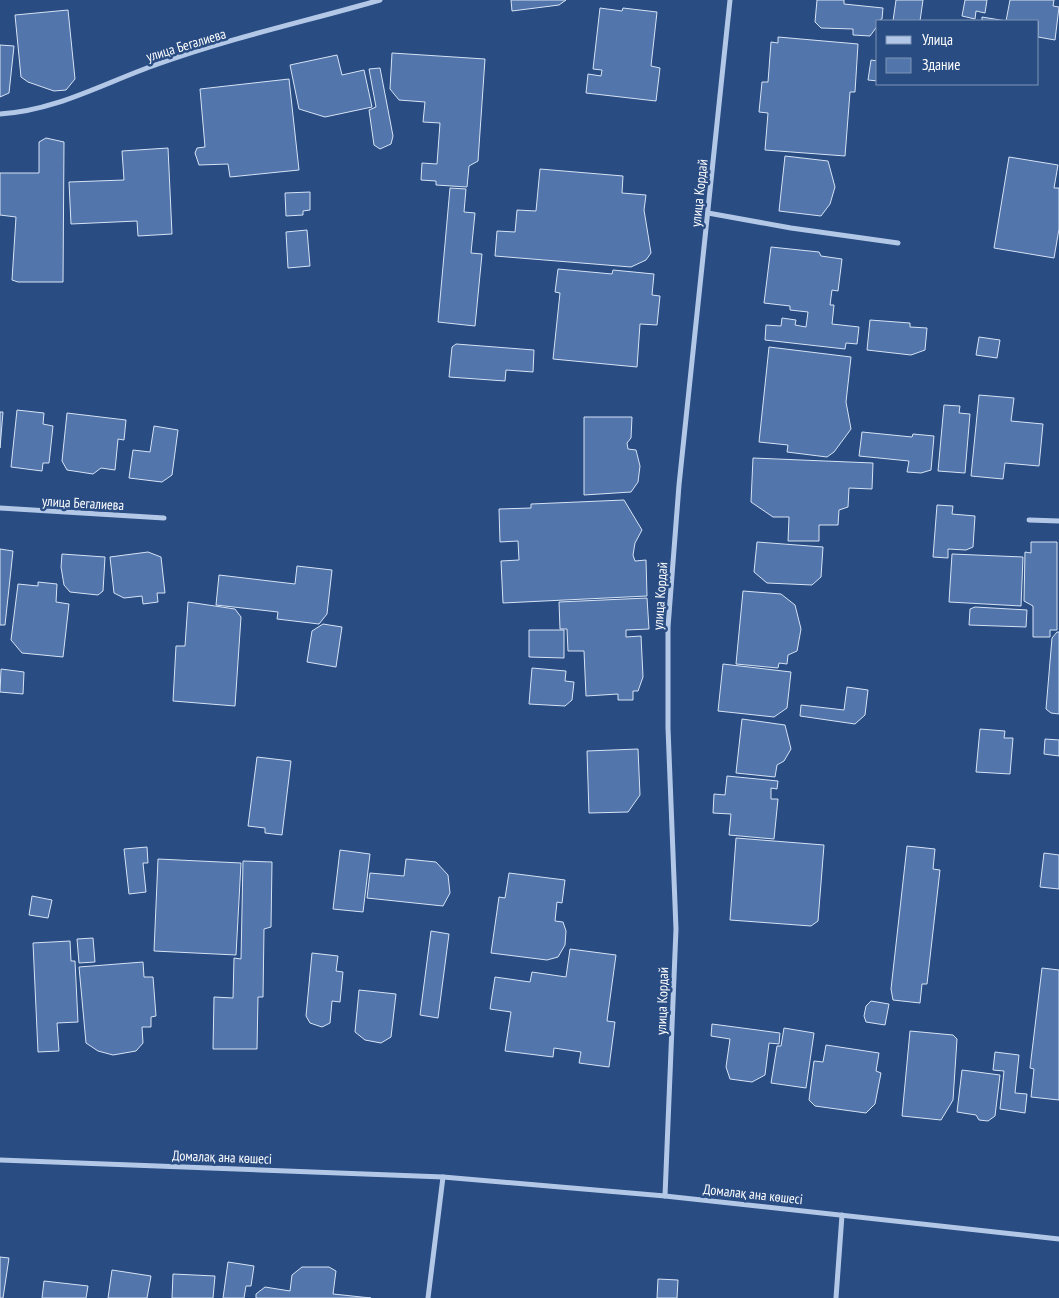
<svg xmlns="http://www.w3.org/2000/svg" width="1059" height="1298" viewBox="0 0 1059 1298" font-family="'PT Sans Narrow',sans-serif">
	<rect width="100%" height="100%" fill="#294c83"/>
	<g fill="#5275ab" stroke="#d6e3f5">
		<polygon points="511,0 566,0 559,5 512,11"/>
		<polygon points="817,0 844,0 844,4 883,8 882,19 878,21 878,25 870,36 853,35 853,29 821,28 815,22"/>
		<polygon points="896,0 923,0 920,21 893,21"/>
		<polygon points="965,0 987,0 985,13 976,11 975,19 962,16"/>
		<polygon points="1054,0 1053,6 1059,7 1055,40 1038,37 1038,21 982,21 982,17 1006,21 1010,0"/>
		<polygon points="600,8 622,11 623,8 657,12 651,66 660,68 656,101 586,93 588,74 601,76 602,70 593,69"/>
		<polygon points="68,10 75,79 66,90 54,91 28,82 21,77 15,15"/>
		<polygon points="778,37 858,44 855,92 850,92 845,156 765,150 768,113 759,112 762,82 768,82 771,42 778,43"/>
		<polygon points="0,45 14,46 9,93 0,97"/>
		<polygon points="392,53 485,59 478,161 469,166 467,187 436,185 436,181 421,180 422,163 437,164 440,123 423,122 425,102 399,100 390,89"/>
		<polygon points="337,55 342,75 364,70 372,107 325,117 299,109 290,65"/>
		<polygon points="871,60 878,61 878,81 868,80"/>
		<polygon points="380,68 393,136 391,144 380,149 374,145 369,110 376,107 369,69"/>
		<polygon points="289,79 299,170 230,177 228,164 199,165 195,153 197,148 205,147 200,89"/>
		<polygon points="46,138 64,142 63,282 18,282 12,280 16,217 0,215 0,173 39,173 39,142"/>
		<polygon points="168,148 172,234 138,236 137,221 71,224 69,182 124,180 122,151"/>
		<polygon points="785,156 828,161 835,187 830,204 821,216 779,211"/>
		<polygon points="1009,157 1058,165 1054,188 1059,188 1059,229 1054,258 994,248"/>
		<polygon points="540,169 623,176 622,193 646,195 644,210 651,253 646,260 631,267 495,256 497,231 515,232 517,210 536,211"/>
		<polygon points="450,188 466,189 464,212 475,213 471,253 482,254 475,326 438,322"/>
		<polygon points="310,192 310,210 303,211 303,215 286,216 285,193"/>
		<polygon points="307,230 310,266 288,268 286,232"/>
		<polygon points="771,247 819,252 821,256 842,259 838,291 832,290 830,305 834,305 832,324 859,327 857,344 846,343 845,349 765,340 766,325 781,326 782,318 796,320 795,325 806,327 808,312 790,310 790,306 764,303"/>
		<polygon points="558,269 612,274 613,270 654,274 652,295 660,296 657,325 640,324 637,367 553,359 560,293 555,292"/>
		<polygon points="870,320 910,323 910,327 927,328 925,350 911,355 867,350"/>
		<polygon points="979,337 1000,340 997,358 976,355"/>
		<polygon points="456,344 534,350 533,372 506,370 505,381 449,377 452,347"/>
		<polygon points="769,347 851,357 846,402 851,429 834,452 827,457 787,452 788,445 759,442"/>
		<polygon points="979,395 1014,398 1011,421 1043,424 1039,466 1005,463 1003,479 971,476"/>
		<polygon points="944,405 960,406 959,413 970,414 965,473 938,471"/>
		<polygon points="17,410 44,413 43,424 53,426 49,463 43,463 42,471 11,467"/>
		<polygon points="0,412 3,412 0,448"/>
		<polygon points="67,413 126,420 124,440 118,439 115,470 101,468 93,474 67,470 62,461"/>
		<polygon points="584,417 632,417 631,438 627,443 628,449 636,450 640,466 638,482 631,492 584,495"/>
		<polygon points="154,426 178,430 172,475 162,482 129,478 133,450 150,452"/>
		<polygon points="862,432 912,437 913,434 934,436 931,470 921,473 907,472 909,461 859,456"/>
		<polygon points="753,458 873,463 872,489 849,488 848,507 839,510 838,525 819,525 819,541 788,541 789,517 773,517 751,502"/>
		<polygon points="624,500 642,530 635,543 633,555 635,561 646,560 647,596 503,603 501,561 519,560 518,541 500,542 499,509 531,508 531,504"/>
		<polygon points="937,505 953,506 952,514 975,516 973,547 966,550 948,549 948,558 933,557"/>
		<polygon points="757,542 823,547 821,577 812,585 767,583 754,572"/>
		<polygon points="1031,542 1057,542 1057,630 1050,630 1050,637 1033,637 1033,606 1024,601 1025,552 1031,553"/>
		<polygon points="0,549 13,551 5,625 0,625"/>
		<polygon points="148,552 161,557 165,593 157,593 158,602 143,604 142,596 124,598 114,593 110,557"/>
		<polygon points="62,554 105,557 103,591 98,595 70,592 64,585 61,567"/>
		<polygon points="952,554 1023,557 1021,606 949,602"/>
		<polygon points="297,566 332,570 327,614 319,624 277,619 278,612 216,605 219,575 295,584"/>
		<polygon points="38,582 57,584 56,602 69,604 63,657 22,653 11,640 18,584 38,586"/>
		<polygon points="743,591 781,594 795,605 801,629 797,651 788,655 787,664 779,663 778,668 736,664"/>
		<polygon points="647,598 649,629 626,630 626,637 641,636 643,677 638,691 633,691 633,700 618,700 618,694 586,696 584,651 568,651 567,629 560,629 559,602"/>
		<polygon points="188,602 235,609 241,617 235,706 173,701 176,646 185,646"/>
		<polygon points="975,607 1027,610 1026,627 969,625 970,609"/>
		<polygon points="323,624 342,627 336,667 307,662 312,631"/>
		<polygon points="529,630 564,630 564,658 529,657"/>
		<polygon points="1057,632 1059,632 1059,714 1051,713 1046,709 1052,638"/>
		<polygon points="723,664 791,672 787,708 774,717 718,711"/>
		<polygon points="532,668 566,671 565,681 574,682 572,700 565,706 529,704"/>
		<polygon points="1,669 24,672 23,694 0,692"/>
		<polygon points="847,687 868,690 865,715 855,724 800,716 801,705 844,710"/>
		<polygon points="742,719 785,725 791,749 784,761 777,765 775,777 736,773"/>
		<polygon points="980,729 1005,731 1004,738 1013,738 1010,774 976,772"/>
		<polygon points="1045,739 1059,740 1059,756 1044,754"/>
		<polygon points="638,749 640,795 628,812 589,813 587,751"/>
		<polygon points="257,757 291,761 282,835 265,833 265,828 248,826"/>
		<polygon points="727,776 778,781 777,789 771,788 771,799 778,799 774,839 729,835 731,814 713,813 714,794 725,795"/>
		<polygon points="736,838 824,845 818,921 811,926 730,920"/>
		<polygon points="907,846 935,849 933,869 940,870 927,984 922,984 920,1003 893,1000 891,989"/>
		<polygon points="147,847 148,863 143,863 146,892 129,894 124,849"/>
		<polygon points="340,850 370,854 363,912 333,909"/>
		<polygon points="1044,853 1059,855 1059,889 1040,887"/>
		<polygon points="158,859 241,863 236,955 154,951"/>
		<polygon points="406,859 436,862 448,875 450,893 443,906 367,898 370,873 404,876"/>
		<polygon points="243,861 272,862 271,927 264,929 263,997 258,997 257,1049 213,1049 214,997 233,998 234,958 241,959"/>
		<polygon points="509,873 565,880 562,903 557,902 555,921 563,922 566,931 565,945 558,957 547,960 491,953 499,897 505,898"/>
		<polygon points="32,896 52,900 48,918 29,915"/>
		<polygon points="431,931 449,934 438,1018 420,1015"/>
		<polygon points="93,938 95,962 79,963 77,939"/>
		<polygon points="70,941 71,961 75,961 78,1022 57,1023 59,1051 38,1052 33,943"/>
		<polygon points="570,949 616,955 607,1021 615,1022 609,1067 579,1063 581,1052 554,1048 553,1057 505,1051 511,1012 490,1009 495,977 530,982 532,972 566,977"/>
		<polygon points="312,953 338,956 336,971 343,972 340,1002 332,1001 330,1023 322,1027 310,1023 306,1016"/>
		<polygon points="143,962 144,977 153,977 156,1016 151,1017 151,1027 142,1027 143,1043 136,1051 113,1055 98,1051 86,1043 79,967"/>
		<polygon points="1042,968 1059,970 1059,1100 1031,1097 1034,1069 1030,1068"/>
		<polygon points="359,990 396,994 391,1037 381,1043 365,1040 355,1032"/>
		<polygon points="871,1001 889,1004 885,1025 866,1022 864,1016 866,1006"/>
		<polygon points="712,1024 780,1033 779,1044 769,1043 765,1075 752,1082 730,1079 726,1067 730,1039 711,1036"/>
		<polygon points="784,1028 814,1033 806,1088 771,1083 777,1046 781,1046"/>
		<polygon points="910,1031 953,1035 957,1039 953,1100 941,1120 902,1116"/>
		<polygon points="826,1045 879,1053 876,1071 881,1073 875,1104 866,1113 815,1106 809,1100 814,1061 823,1062"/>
		<polygon points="995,1052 1019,1055 1015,1093 1027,1094 1025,1113 1000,1109 1004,1071 993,1070"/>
		<polygon points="962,1070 1000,1075 995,1116 988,1121 979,1120 976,1115 957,1112"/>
		<polygon points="0,1257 9,1258 3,1298 0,1298"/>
		<polygon points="228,1262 254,1266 251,1286 246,1286 244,1298 223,1298"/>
		<polygon points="302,1267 329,1267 336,1271 333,1294 371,1298 256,1298 256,1294 265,1287 290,1291 292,1275"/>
		<polygon points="112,1270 151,1276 147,1298 108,1298"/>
		<polygon points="173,1274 215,1276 213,1298 172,1298"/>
		<polygon points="658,1279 678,1280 677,1298 657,1298"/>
		<polygon points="44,1281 88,1286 86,1298 42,1298"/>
	</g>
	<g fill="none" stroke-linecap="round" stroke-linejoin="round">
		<g stroke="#b3c8e7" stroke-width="5">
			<path d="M0,114C56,111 106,82 158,64C230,38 307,21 380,0"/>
			<polyline points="708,213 791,228 898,243"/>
			<polyline points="0,508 164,518"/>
			<polyline points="1029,520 1059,521"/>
			<polyline points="0,1160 443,1177 665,1196 1059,1239"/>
			<polyline points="665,1196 676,929 668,728 668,627 679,485 730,0"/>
			<polyline points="428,1298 443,1177"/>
			<polyline points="836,1298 842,1215"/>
		</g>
	</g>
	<g text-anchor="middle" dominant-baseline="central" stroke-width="5" stroke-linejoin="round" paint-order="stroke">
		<g font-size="14" fill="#fff" stroke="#294c83">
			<text transform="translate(186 45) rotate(-17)">улица Бегалиева</text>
			<text transform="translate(699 193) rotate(-84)">улица Кордай</text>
			<text transform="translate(83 503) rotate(3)">улица Бегалиева</text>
			<text transform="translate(660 596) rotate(-86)">улица Кордай</text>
			<text transform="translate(662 1001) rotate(-88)">улица Кордай</text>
			<text transform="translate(222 1157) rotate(2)">Домалақ ана көшесі</text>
			<text transform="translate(753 1194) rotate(6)">Домалақ ана көшесі</text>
		</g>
	</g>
	<rect x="876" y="20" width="162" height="65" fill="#294c83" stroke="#7f94b5"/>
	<rect x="886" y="36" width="25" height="8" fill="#b3c8e7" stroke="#7f94b5"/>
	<text x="922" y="45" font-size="15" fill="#ffffff">Улица</text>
	<rect x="886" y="58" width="25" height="15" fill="#5275ab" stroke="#7f94b5"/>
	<text x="922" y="70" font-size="15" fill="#ffffff">Здание</text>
</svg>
